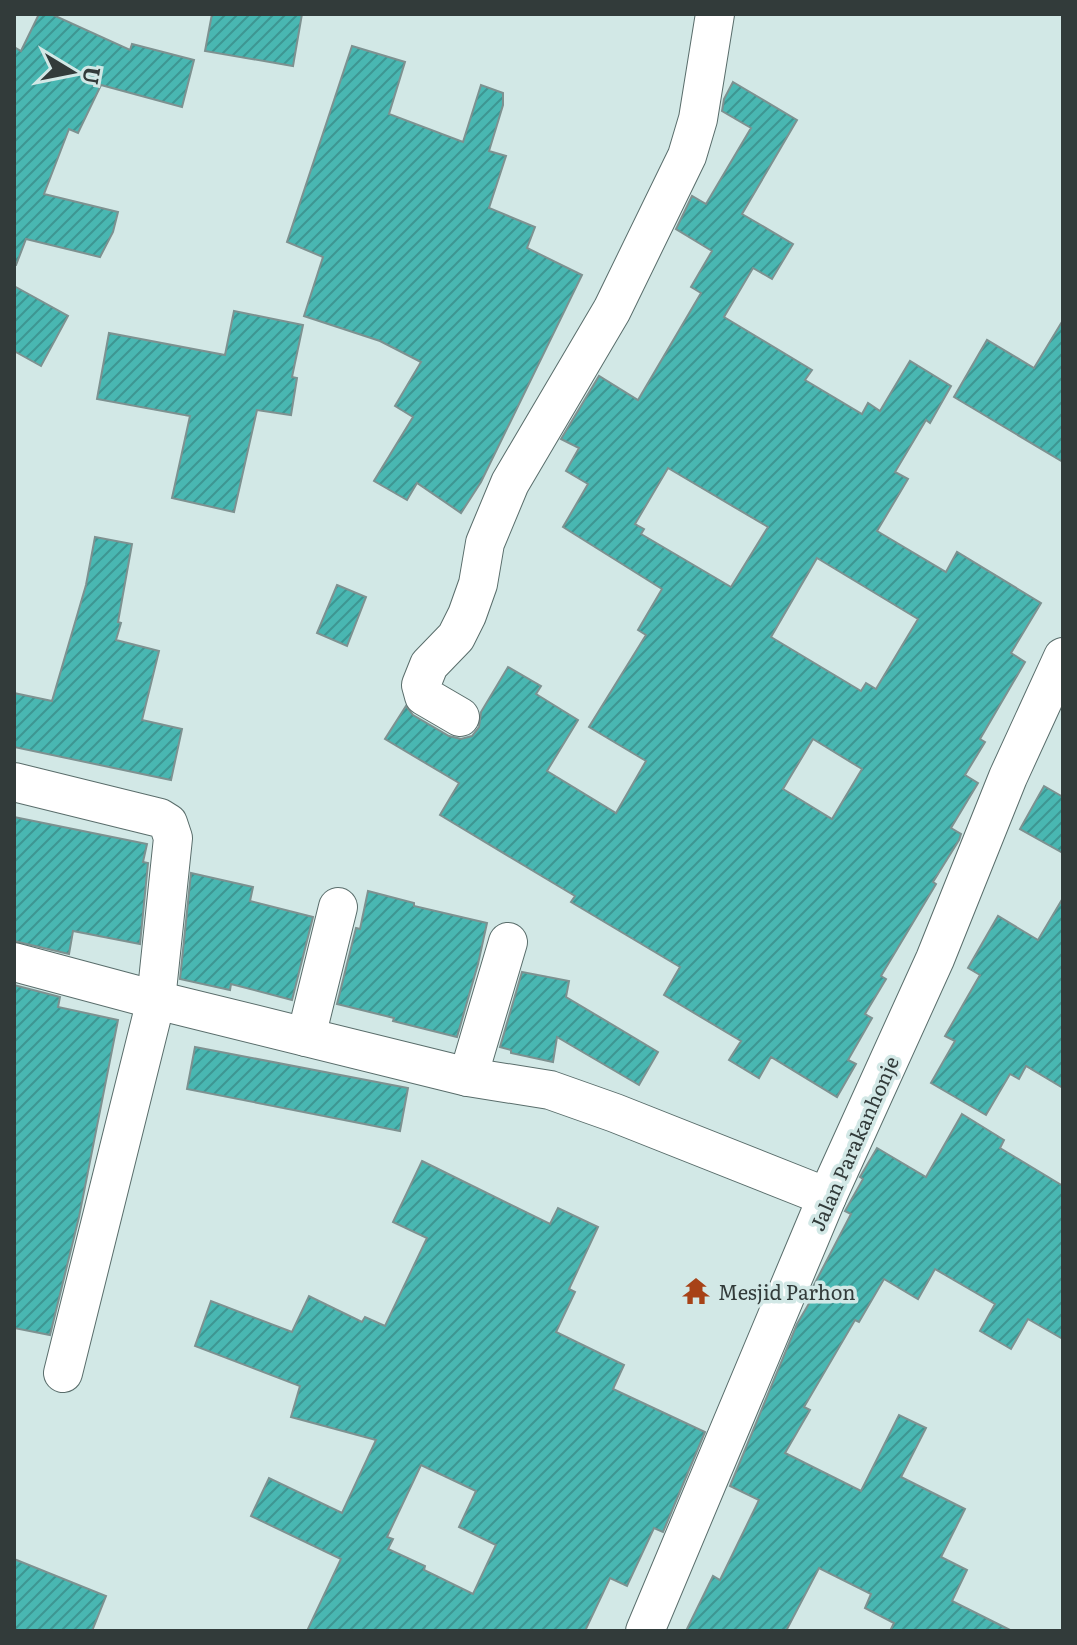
<svg xmlns="http://www.w3.org/2000/svg" width="1077" height="1645" viewBox="0 0 1077 1645" font-family="Literata,serif">
	<defs>
		<pattern id="building-hatch" width="6" height="6" patternUnits="userSpaceOnUse" patternTransform="scale(2)"><rect width="6" height="6" fill="#49b7b2"/><path d="M-1 1l2-2M0 6l6-6M5 7l2-2" fill="none" stroke="#3d9692"/></pattern>
	</defs>
	<rect width="100%" height="100%" fill="#d2e8e6"/>
	<g fill="url(#building-hatch)" stroke="#7d9190" stroke-width="2" fill-rule="evenodd">
		<polygon points="39,14 51,14 130,50 132,44 194,60 182,107 101,85 78,133 69,129 44,194 118,212 113,232 100,257 26,239 16,265 14,265 14,47 21,51"/>
		<polygon points="212,14 302,14 293,66 205,51"/>
		<polygon points="352,46 405,62 389,114 463,142 481,85 503,93 503,105 489,151 506,156 489,208 535,227 527,248 582,275 481,482 461,513 417,483 407,500 374,481 413,417 395,406 421,362 380,341 304,316 323,257 287,242"/>
		<path d="M733,82L797,120L742,214L793,244L772,279L753,268L724,317L812,370L805,380L862,414L868,403L880,411L910,361L951,386L930,423L926,420L895,472L908,479L877,531L946,572L957,552L1041,603L1011,653L1025,662L980,739L985,742L965,775L978,783L951,828L961,834L959,840L933,882L936,884L881,976L886,979L865,1014L872,1018L848,1060L856,1064L837,1097L771,1057L759,1078L729,1060L741,1041L664,995L680,967L571,902L575,896L440,815L459,783L385,739L406,706L413,715L449,736L461,739L472,736L479,727L481,712L508,667L541,686L536,694L578,720L547,771L616,813L646,761L589,727L646,635L638,630L662,589L563,527L588,484L566,471L579,448L561,439L599,376L638,400L701,293L691,287L712,251L676,229L692,196L706,204L751,128L722,111L724,99ZM668,468L768,527L731,587L641,534L644,529L635,524ZM817,558L918,619L876,689L866,683L861,691L771,637ZM813,739L862,769L832,819L783,789Z"/>
		<polygon points="14,286 68,316 41,366 14,351"/>
		<polygon points="234,311 303,325 292,377 297,378 291,415 257,410 234,512 172,498 190,416 97,399 109,333 225,355"/>
		<polygon points="1063,320 1063,462 954,397 987,340 1034,368"/>
		<polygon points="95,537 132,544 118,622 121,623 116,640 159,651 142,720 182,729 171,780 14,747 14,693 52,701 86,585"/>
		<polygon points="337,585 366,597 347,646 317,633"/>
		<polygon points="1044,786 1063,797 1063,853 1020,829"/>
		<polygon points="14,817 147,844 143,862 148,863 140,944 73,931 69,954 14,941"/>
		<polygon points="191,873 253,887 250,901 313,917 292,1000 231,984 230,990 180,979"/>
		<polygon points="368,891 414,903 414,906 487,923 478,964 457,1037 393,1021 394,1018 337,1004 356,928 360,929"/>
		<polygon points="1063,898 1063,1088 1026,1066 1019,1079 1010,1074 986,1115 931,1083 955,1041 945,1036 980,975 968,968 998,916 1038,940"/>
		<polygon points="522,972 569,981 566,997 658,1052 639,1085 557,1037 553,1062 511,1053 511,1050 500,1047"/>
		<polygon points="14,985 60,997 58,1007 118,1020 79,1217 50,1335 14,1328"/>
		<polygon points="195,1047 408,1088 400,1131 187,1089"/>
		<polygon points="962,1114 1004,1140 1000,1148 1063,1186 1063,1339 1028,1319 1011,1349 980,1331 995,1304 935,1269 918,1299 884,1279 859,1322 855,1320 804,1407 810,1410 785,1453 861,1491 899,1415 926,1428 901,1477 965,1509 941,1557 967,1570 952,1601 1012,1631 890,1631 894,1623 865,1608 871,1594 819,1568 786,1631 686,1631 713,1576 720,1580 759,1500 730,1486 797,1324 814,1295 810,1293 815,1283 851,1214 845,1211 863,1179 860,1177 877,1148 926,1177"/>
		<path d="M422,1161L550,1224L558,1208L598,1227L569,1289L575,1292L556,1332L624,1365L613,1389L705,1432L663,1532L654,1528L627,1586L610,1578L585,1631H307L341,1559L251,1516L269,1478L342,1513L376,1440L291,1417L300,1386L195,1346L211,1301L292,1332L309,1296L362,1322L365,1317L385,1326L427,1238L393,1222ZM421,1465L476,1491L459,1527L496,1545L473,1594L424,1570L425,1566L388,1549L393,1539L387,1537Z"/>
		<polygon points="14,1559 106,1596 92,1631 14,1631"/>
	</g>
	<g fill="none" stroke-linecap="round" stroke-linejoin="round">
		<g stroke="#596d6b" stroke-width="40">
			<g id="street">
				<polyline points="460,717 424,696 421,685 429,665 456,637 467,615 478,584 485,543 510,483 612,310 687,156 698,119 715,14"/>
				<polyline points="14,782 160,818 168,823 173,838 156,1000 63,1373"/>
				<polyline points="14,962 156,1000 468,1077 550,1090 615,1113 827,1197"/>
				<polyline points="306,1037 338,907"/>
				<polyline points="468,1077 508,942"/>
				<polyline points="645,1631 827,1197 935,959 1008,777 1063,657"/>
			</g>
		</g>
		<use href="#street" stroke="#fff" stroke-width="38"/>
	</g>
	<defs>
		<g id="temple-bare" transform="scale(2.16)"><path d="M0-6L5-2H3V0L6.5 2.5H4V6H1.5V3h-3V6H-4V2.5H-6.5L-3 0V-2H-5Z" fill="#a74217" stroke="#d2e8e6" stroke-width="2.5" paint-order="stroke"/></g>
	</defs>
	<g fill-rule="evenodd">
		<use href="#temple-bare" x="696" y="1291"/>
	</g>
	<g text-anchor="middle" dominant-baseline="central" stroke-width="7" stroke-linejoin="round" paint-order="stroke">
		<g font-size="20" fill="#323b3a" stroke="#d2e8e6">
			<text transform="translate(853 1143) rotate(-66)">Jalan Parakanhonje</text>
		</g>
		<g font-size="20" fill="#323b3a" stroke="#d2e8e6" text-anchor="start">
			<text x="718" y="1291">Mesjid Parhon</text>
		</g>
	</g>
	<rect width="1077" height="1645" fill="none" stroke="#323b3a" stroke-width="32"/>
	<g transform="translate(72 72) rotate(100)" stroke="#d2e8e6" stroke-width="6" paint-order="stroke">
	<path d="M0-6L14 30L0 20L-14 30Z" fill="#323b3a"/>
	<text y="-12" font-size="22" font-weight="bold" text-anchor="middle" fill="#323b3a">U</text>
	</g>
</svg>
